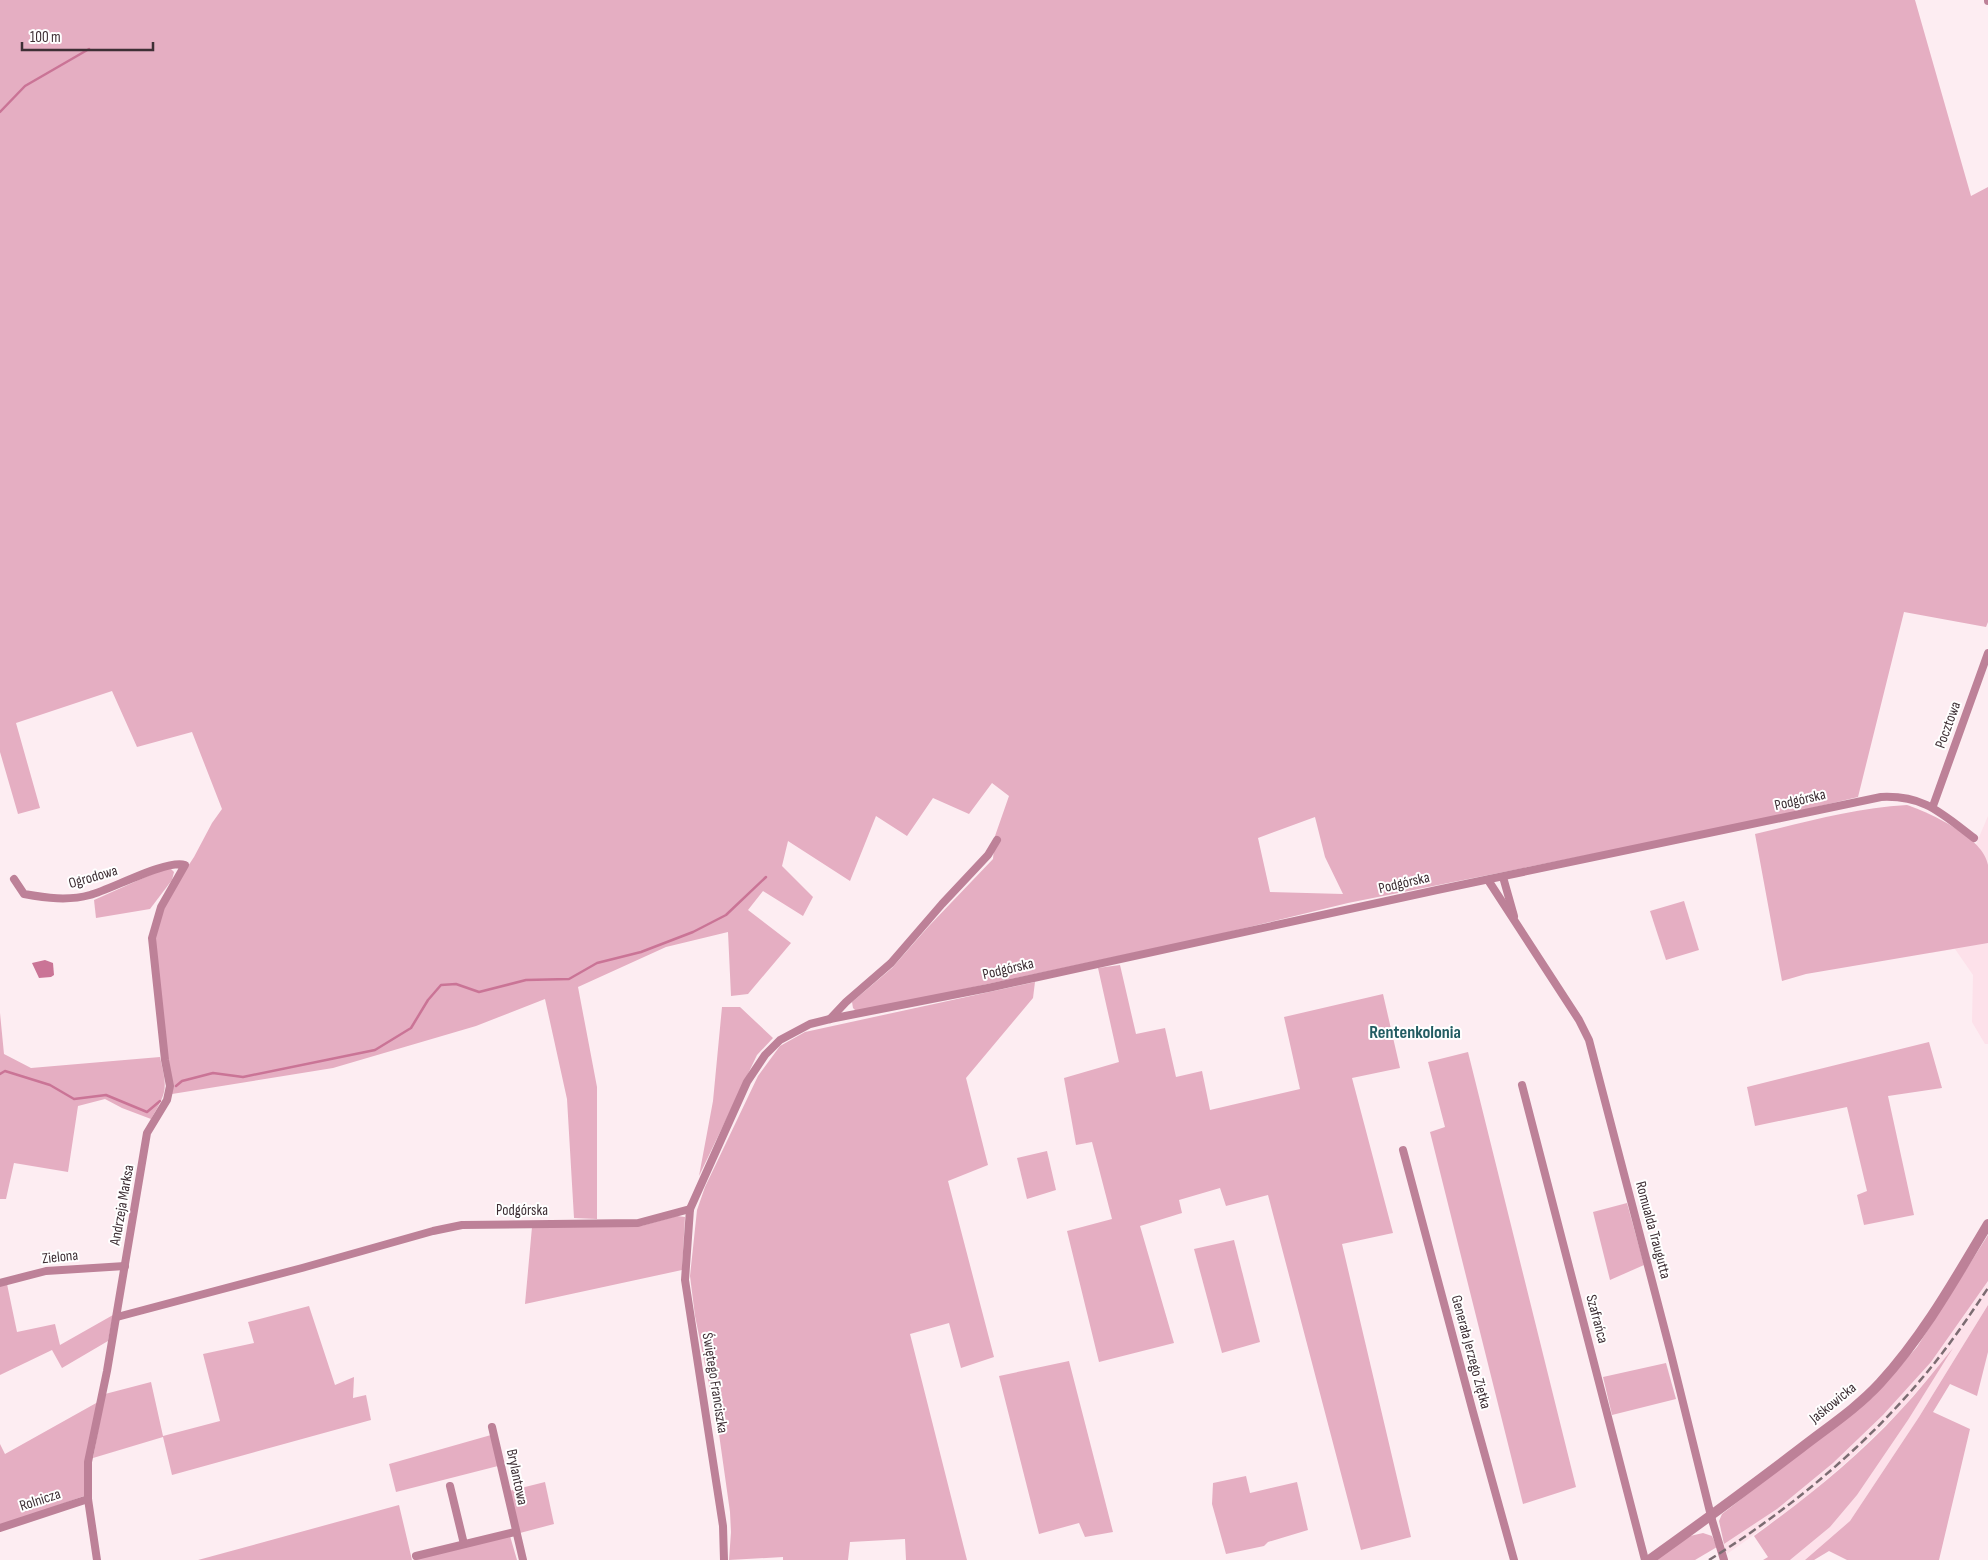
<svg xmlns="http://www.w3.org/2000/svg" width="1988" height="1560" viewBox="0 0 1988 1560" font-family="'Sofia Sans Condensed',sans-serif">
	<rect width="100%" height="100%" fill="#fdedf2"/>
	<g fill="#fde1ea">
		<polygon points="1988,816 1988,1044 1985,1044 1972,1022 1973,975 1955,949 1930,953"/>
		<polygon points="1988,1281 1988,1305 1919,1417 1850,1521 1805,1560 1790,1560 1830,1527 1857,1495 1908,1420 1950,1353 1898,1413 1851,1458 1804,1499 1727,1554 1724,1544 1777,1509 1833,1463 1883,1415 1931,1362"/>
	</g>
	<g fill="#e5aec2" fill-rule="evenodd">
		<path d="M0,0H1915L1971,196L1988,187V622L1986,627L1904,612L1858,797L1753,822L1348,903L1212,936L857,1012L853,1008L852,1002L892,968L928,927L993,859L995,836L1009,796L992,783L969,814L933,798L907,836L876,816L850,881L788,841L782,866L813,897L803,916L763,891L748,910L791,943L748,994L731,996L728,932L666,947L578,987L597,1087V1219L574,1218L567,1099L545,999L476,1026L333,1068L172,1094L153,936L161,907L194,857L212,823L222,809L192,732L137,747L112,691L16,723L40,808L18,814L0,752ZM1315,817L1325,857L1343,894L1270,892L1258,838Z"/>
		<path d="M1907,805C1931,813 1984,838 1988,865C1988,887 1988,919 1988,943L1806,974L1782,981L1755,834C1806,822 1855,808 1907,805Z"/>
		<polygon points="170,868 174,872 172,880 150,909 96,918 94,900 159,871"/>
		<polygon points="1684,901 1699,950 1666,960 1650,911"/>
		<polygon points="1120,965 1136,1034 1165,1028 1176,1077 1202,1071 1210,1110 1300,1089 1284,1017 1383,994 1400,1068 1352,1078 1393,1233 1342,1244 1411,1537 1361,1550 1268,1195 1226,1206 1220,1188 1179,1200 1182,1213 1140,1226 1174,1343 1099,1362 1067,1231 1112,1219 1092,1142 1076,1145 1064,1078 1119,1062 1098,968"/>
		<polygon points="1035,982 1033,998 966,1078 988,1165 948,1181 994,1357 961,1368 949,1323 910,1334 967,1560 906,1560 905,1539 850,1542 848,1560 783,1560 783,1557 729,1560 731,1532 730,1512 719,1434 695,1316 690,1276 697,1210 705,1187 758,1076 780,1046 805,1032"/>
		<polygon points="722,1007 740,1007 773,1038 757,1055 699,1176 713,1101"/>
		<path d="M0,1013L4,1054L31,1068L160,1057C167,1089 168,1090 151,1119L122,1108L105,1099L78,1106L68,1172L14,1163L6,1199H0Z"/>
		<polygon points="1929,1042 1942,1088 1888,1096 1914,1215 1864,1225 1857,1195 1867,1191 1847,1107 1755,1126 1747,1087"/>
		<polygon points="1468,1052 1576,1487 1523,1504 1430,1132 1445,1127 1428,1062"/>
		<polygon points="1047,1151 1056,1190 1027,1199 1017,1158"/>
		<polygon points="1627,1203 1644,1265 1610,1280 1593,1212"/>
		<polygon points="677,1216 685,1217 682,1270 525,1304 532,1227 641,1226"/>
		<polygon points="1988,1235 1988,1281 1931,1362 1883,1415 1833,1463 1777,1509 1724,1544 1719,1521 1722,1514 1873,1397 1917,1347"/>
		<polygon points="1234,1240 1260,1342 1222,1353 1194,1249"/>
		<polygon points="7,1284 17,1332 55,1324 60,1345 113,1315 108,1341 62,1368 52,1350 0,1375 0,1286"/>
		<polygon points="1988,1305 1988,1352 1977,1396 1950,1384 1933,1412 1970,1429 1939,1560 1847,1560 1829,1551 1814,1560 1805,1560 1850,1521 1919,1417"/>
		<polygon points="309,1306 335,1385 354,1377 353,1398 366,1395 371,1420 172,1475 163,1437 93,1458 105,1394 151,1382 163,1436 220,1421 203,1354 254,1343 248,1322"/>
		<path d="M1953,1348L1908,1420L1857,1495L1830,1527L1790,1560H1763L1768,1557L1754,1536C1805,1499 1856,1459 1899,1412C1918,1392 1935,1370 1953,1348Z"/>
		<polygon points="1069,1361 1113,1532 1085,1537 1079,1523 1039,1534 999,1376"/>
		<polygon points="1666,1363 1676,1399 1612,1415 1603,1377"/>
		<polygon points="98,1402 84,1496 0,1526 0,1444 5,1454"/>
		<polygon points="491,1435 498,1466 396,1492 389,1464"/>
		<polygon points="1246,1476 1250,1493 1297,1482 1308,1530 1268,1542 1264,1546 1226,1554 1212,1504 1213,1483"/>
		<polygon points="545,1482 554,1524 520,1533 509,1491"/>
		<polygon points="399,1505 412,1560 510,1536 517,1560 198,1560"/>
		<polygon points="1703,1533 1712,1536 1717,1547 1695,1560 1655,1560 1690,1536"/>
	</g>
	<polygon fill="#ca7496" points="45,960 53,963 54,975 51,977 39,978 32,963"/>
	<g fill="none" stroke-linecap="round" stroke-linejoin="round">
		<g stroke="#ca7496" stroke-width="2.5">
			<polyline points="0,112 25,86 89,49"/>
			<polyline points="0,1074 5,1071 50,1085 74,1099 106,1095 147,1112 160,1101"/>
			<polyline points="176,1086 182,1081 213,1073 243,1077 375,1050 411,1028 428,1000 441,985 456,984 479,992 526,980 569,979 597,963 641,952 693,932 726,915 766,877"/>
		</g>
		<g stroke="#bd8198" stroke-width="8">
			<polyline points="1988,0 1988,1"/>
			<polyline points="1933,806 1988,653"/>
			<polyline points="1503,877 1514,916"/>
			<path d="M14,879L24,894C46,898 68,901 90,895C112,889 167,859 185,865L161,907L152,938L165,1060L170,1086L167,1100L147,1133L107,1371L88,1462V1499L97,1560"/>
			<polyline points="1488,880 1579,1020 1589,1040 1670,1350 1712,1520 1724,1560"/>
			<polyline points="830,1019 846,1002 891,963 942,904 988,855 997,840"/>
			<polyline points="1522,1085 1645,1560"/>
			<polyline points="1403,1150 1473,1412 1514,1560"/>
			<polyline points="0,1283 46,1271 125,1266"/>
			<polyline points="117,1317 302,1268 433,1231 462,1225 638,1223 690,1209"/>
			<polyline points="492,1427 523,1560"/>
			<polyline points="450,1486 464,1544"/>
			<polyline points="0,1528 88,1499"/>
			<polyline points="416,1556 515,1532"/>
			<path d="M724,1560L723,1526L685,1280L690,1209L747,1082L765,1055L780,1040L810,1024L830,1019L988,988L1437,890L1881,797C1924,795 1941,813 1974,838"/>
		</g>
		<path stroke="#bd8198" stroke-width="10" d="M1649,1560C1701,1523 1751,1486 1801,1448C1828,1427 1857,1408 1880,1383C1924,1335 1955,1279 1988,1224"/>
		<path stroke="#7c6c72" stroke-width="2.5" stroke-dasharray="8 4" stroke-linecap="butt" d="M1709,1560C1786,1512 1859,1452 1918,1383C1944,1353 1966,1321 1988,1288"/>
	</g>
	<g text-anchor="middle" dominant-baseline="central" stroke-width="4" stroke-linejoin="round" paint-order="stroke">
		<g font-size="15" fill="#3e2f35" stroke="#fff">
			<text transform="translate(1948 725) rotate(-70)">Pocztowa</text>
			<text transform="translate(1800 800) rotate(-13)">Podgórska</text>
			<text transform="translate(93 877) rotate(-16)">Ogrodowa</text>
			<text transform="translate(1404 883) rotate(-13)">Podgórska</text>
			<text transform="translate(1008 969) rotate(-13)">Podgórska</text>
			<text transform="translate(122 1205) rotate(-80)">Andrzeja Marksa</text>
			<text x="522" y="1210">Podgórska</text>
			<text transform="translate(1653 1230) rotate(75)">Romualda Traugutta</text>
			<text transform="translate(60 1257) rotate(-6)">Zielona</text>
			<text transform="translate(1597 1319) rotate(75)">Szafrańca</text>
			<text transform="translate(1471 1352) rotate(75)">Generała Jerzego Ziętka</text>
			<text transform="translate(715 1383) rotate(81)">Świętego Franciszka</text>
			<text transform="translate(1833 1403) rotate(-39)">Jaśkowicka</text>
			<text transform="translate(517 1477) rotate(78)">Brylantowa</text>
			<text transform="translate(40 1500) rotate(-18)">Rolnicza</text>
		</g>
		<g font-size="18" font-weight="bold" fill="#225c62" stroke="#fff">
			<text x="1415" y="1032">Rentenkolonia</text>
		</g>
	</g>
	<path d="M22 42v8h131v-8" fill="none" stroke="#3e2f35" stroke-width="2.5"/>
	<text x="30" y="42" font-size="15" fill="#3e2f35" stroke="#ffffff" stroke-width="4" paint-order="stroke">100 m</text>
</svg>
